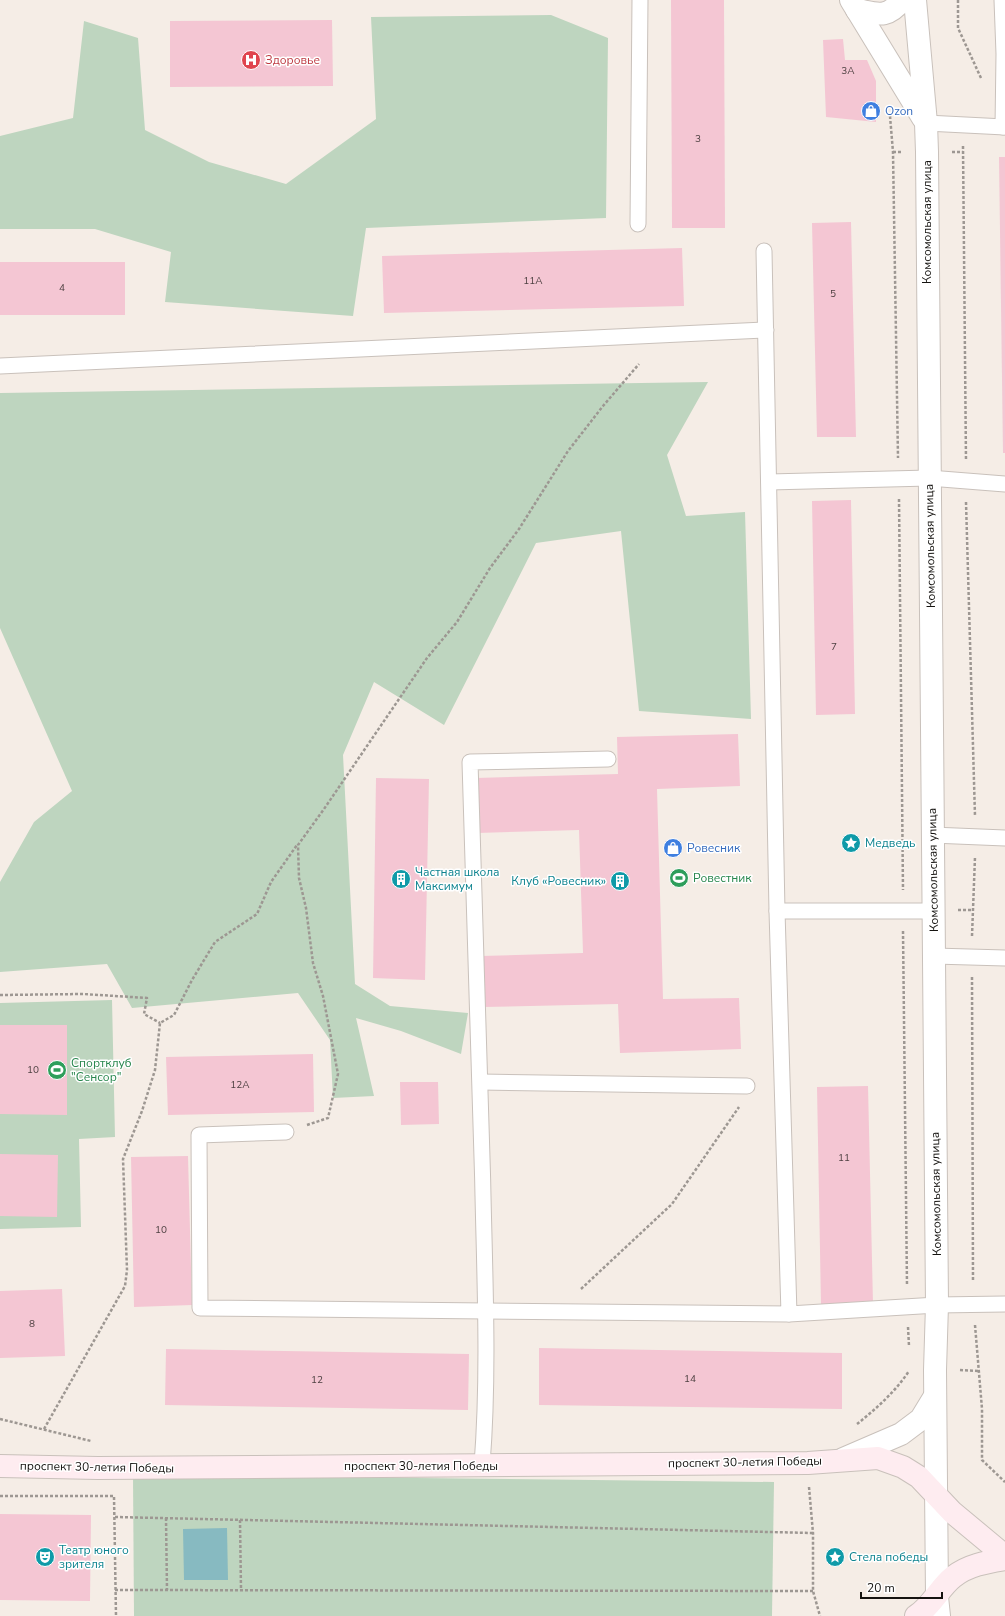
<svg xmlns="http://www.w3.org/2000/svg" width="1005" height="1616" viewBox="0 0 1005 1616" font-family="'Nunito Sans',sans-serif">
	<rect width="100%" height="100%" fill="#f5ede6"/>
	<g fill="#bed5bf">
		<polygon points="551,15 608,38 606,218 366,228 353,316 165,302 171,252 95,229 0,229 0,136 73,118 84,21 138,38 145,130 209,162 286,184 376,119 371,17"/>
		<polygon points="708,382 667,455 686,516 745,512 751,719 639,711 621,531 536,543 444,725 374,682 343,755 355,984 390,1006 468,1013 461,1054 401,1031 356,1018 374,1096 333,1098 330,1040 298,993 132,1008 107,964 0,972 0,882 34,822 72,791 0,628 0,393"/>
		<polygon points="112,1000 115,1137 79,1139 81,1227 0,1229 0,1003"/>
		<polygon points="133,1475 774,1482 772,1616 134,1616"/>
	</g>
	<polygon fill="#87bac1" points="227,1528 228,1580 184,1580 183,1529"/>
	<g fill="#f4c6d3">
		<polygon points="671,0 724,0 725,228 672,228"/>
		<polygon points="332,20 333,86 170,87 170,21"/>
		<polygon points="843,39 845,60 867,60 876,81 876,122 826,117 823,40"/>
		<polygon points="999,157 1005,157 1005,453 1003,453"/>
		<polygon points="851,222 856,437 817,437 812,223"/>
		<polygon points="682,248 684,306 384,313 382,256"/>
		<rect x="0" y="262" width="125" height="53"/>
		<polygon points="851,500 855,714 816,715 812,501"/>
		<polygon points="738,734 740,786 657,789 663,999 739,998 741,1049 620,1053 618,1004 483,1007 481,956 583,953 579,830 477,833 476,778 618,774 617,737"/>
		<polygon points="376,778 429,779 425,980 373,978"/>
		<polygon points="0,1025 67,1025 67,1115 0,1114"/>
		<polygon points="313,1054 314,1112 168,1115 166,1057"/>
		<polygon points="400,1082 438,1082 439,1124 401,1125"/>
		<polygon points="868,1086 873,1304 821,1305 817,1087"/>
		<polygon points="0,1154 58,1155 57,1217 0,1216"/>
		<polygon points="188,1156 192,1305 134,1307 131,1157"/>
		<polygon points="62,1289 65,1356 0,1358 0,1291"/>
		<polygon points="539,1348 842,1353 842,1409 539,1405"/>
		<polygon points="166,1349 469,1354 468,1410 165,1405"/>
		<polygon points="0,1514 91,1515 90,1601 0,1600"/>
	</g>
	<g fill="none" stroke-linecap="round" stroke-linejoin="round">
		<g stroke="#c9c1bb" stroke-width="17">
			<g id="service">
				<polyline points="1002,0 1004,54 1003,127"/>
				<polyline points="926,123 1005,127"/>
				<polyline points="638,224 640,0"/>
				<polyline points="0,366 766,330"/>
				<polyline points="769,482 929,478 1005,484"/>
				<polyline points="932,835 1005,838"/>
				<polyline points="777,911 933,911"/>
				<polyline points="934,956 1005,958"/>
				<polyline points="481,1082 747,1086"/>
				<polyline points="286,1132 199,1135 200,1308 789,1314 777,911 764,251"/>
				<polyline points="789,1314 937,1305 1005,1304"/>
				<path d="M482,1465C489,1376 485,1286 483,1196C480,1051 475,906 470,762L608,759"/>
			</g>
		</g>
		<g stroke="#c9c1bb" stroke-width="24">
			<g id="tertiary">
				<polyline points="851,0 923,118"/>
				<polyline points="915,0 926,123 927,152 937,1305 935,1370 937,1597 939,1616"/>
				<path d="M857,10C878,14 887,19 902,0"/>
				<polyline points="843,1459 901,1434 921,1419 935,1396"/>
			</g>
		</g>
		<g stroke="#c9c1bb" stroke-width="24">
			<g id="secondary">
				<polyline points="0,1466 98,1468 808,1463 878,1458 903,1467 919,1477 952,1512 1005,1556"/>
				<path d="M916,1616C932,1606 939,1588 953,1577C968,1565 987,1562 1005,1559"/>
			</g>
		</g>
		<g stroke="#9d9792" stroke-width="2.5" stroke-dasharray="3 2" stroke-linecap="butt">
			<polyline points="958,0 958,28 981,78"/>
			<polyline points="890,116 893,152 898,458"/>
			<polyline points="963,146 966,461"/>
			<polyline points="893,152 903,152"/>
			<polyline points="952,152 963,152"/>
			<polyline points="899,499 903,890"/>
			<polyline points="966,502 975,816"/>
			<polyline points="958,910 973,910"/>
			<polyline points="903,931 907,1286"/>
			<polyline points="972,936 975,857"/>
			<polyline points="972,977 973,1282"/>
			<polyline points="0,995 83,994 147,998 144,1014 160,1023"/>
			<polyline points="307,1125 328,1118 338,1074 323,996 313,963 306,908 299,878 298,845 324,809 427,658 457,622 490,568 519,529 568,451 603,406 639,364"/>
			<polyline points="581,1289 672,1204 739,1107"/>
			<polyline points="975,1325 982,1409 982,1460 1005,1482"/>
			<polyline points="908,1327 909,1346"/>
			<polyline points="960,1370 980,1371"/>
			<polyline points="0,1419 91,1441"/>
			<path d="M857,1424C876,1409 895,1392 909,1371"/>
			<polyline points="44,1429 125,1286 127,1270 123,1159 142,1111 155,1070 160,1023 174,1015 192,980 215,942 257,914 271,882 297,845"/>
			<polyline points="809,1487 813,1533 813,1591 820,1616"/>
			<polyline points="0,1496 114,1496 116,1616"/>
			<polyline points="115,1517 813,1533"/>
			<polyline points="166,1518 167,1590"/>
			<polyline points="240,1520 241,1590"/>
			<polyline points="115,1590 813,1591"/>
		</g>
		<use href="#service" stroke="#fff" stroke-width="15"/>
		<use href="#tertiary" stroke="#fff" stroke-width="22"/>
		<use href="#secondary" stroke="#feecf0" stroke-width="22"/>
	</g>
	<defs>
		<g id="hospital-disc" transform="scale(1)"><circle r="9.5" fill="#e0444e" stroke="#fff"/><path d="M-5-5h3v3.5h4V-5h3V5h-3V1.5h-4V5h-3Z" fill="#fff"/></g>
		<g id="shop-disc" transform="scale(1)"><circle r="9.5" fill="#3f7fe0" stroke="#fff"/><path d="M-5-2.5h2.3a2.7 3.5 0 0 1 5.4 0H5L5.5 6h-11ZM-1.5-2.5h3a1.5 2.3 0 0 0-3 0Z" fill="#fff"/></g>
		<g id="sight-disc" transform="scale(1)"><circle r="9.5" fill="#0f9aa8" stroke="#fff"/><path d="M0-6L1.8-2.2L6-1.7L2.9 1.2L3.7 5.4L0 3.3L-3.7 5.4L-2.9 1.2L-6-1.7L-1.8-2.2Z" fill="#fff"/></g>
		<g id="stadium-disc" transform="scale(1)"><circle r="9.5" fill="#2e9e5b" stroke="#fff"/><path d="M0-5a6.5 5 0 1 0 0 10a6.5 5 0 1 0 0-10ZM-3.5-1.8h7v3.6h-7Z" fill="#fff"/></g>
		<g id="building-disc" transform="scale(1)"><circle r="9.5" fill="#0f9aa8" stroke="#fff"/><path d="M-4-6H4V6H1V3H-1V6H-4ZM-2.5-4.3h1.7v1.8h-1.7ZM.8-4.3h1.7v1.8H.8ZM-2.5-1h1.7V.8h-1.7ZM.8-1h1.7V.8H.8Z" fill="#fff"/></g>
		<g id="theatre-disc" transform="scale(1)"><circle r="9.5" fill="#0f9aa8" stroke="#fff"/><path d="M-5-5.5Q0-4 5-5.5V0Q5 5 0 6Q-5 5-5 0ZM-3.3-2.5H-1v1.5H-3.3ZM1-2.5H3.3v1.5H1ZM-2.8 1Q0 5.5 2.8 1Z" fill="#fff"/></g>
	</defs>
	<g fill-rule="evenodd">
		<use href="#hospital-disc" x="251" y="60"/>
		<use href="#shop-disc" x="871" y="111"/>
		<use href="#sight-disc" x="851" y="843"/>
		<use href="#shop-disc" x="673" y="848"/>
		<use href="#stadium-disc" x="679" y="878"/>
		<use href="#building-disc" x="401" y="879"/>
		<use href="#building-disc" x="620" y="881"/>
		<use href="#stadium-disc" x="57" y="1070"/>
		<use href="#theatre-disc" x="45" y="1557"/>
		<use href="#sight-disc" x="835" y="1557"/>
	</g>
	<g text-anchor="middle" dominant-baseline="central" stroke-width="3" stroke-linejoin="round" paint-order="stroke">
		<g font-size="10" fill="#4d4041">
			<text x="848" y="71">3А</text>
			<text x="698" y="139">3</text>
			<text x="533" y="281">11А</text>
			<text x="62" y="288">4</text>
			<text x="833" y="294">5</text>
			<text x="834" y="647">7</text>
			<text x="33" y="1070">10</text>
			<text x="240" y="1085">12А</text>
			<text x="844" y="1158">11</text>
			<text x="161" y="1230">10</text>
			<text x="32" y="1324">8</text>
			<text x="690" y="1379">14</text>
			<text x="317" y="1380">12</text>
		</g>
		<g font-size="12" fill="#be3a42" stroke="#fff" text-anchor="start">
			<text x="265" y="60">Здоровье</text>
		</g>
		<g font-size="12" fill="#366cbe" stroke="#fff" text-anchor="start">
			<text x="885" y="111">Ozon</text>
			<text x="687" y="848">Ровесник</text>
		</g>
		<g font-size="12" fill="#151310" stroke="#fff">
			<text transform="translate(927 222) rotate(-90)">Комсомольская улица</text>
			<text transform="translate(930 546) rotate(-91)">Комсомольская улица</text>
			<text transform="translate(933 870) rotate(-91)">Комсомольская улица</text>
			<text transform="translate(936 1194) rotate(-91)">Комсомольская улица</text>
			<text transform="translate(745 1462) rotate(-1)">проспект 30-летия Победы</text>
			<text x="421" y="1466">проспект 30-летия Победы</text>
			<text transform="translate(97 1467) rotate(1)">проспект 30-летия Победы</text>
		</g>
		<g font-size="12" fill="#0d838f" stroke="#fff" text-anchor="start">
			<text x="865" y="843">Медведь</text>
			<text x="415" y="872">Частная школа<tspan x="415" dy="14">Максимум</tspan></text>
			<text x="606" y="881" text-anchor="end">Клуб «Ровесник»</text>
			<text x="59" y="1550">Театр юного<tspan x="59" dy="14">зрителя</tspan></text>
			<text x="849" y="1557">Стела победы</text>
		</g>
		<g font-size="12" fill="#27864d" stroke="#fff" text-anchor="start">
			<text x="693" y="878">Ровестник</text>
			<text x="71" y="1063">Спортклуб<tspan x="71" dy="14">"Сенсор"</tspan></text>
		</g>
	</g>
	<path d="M861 1592v6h81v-6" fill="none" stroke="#151310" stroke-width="2"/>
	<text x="867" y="1592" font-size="12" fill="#151310" stroke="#ffffff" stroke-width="3" paint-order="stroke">20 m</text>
</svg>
